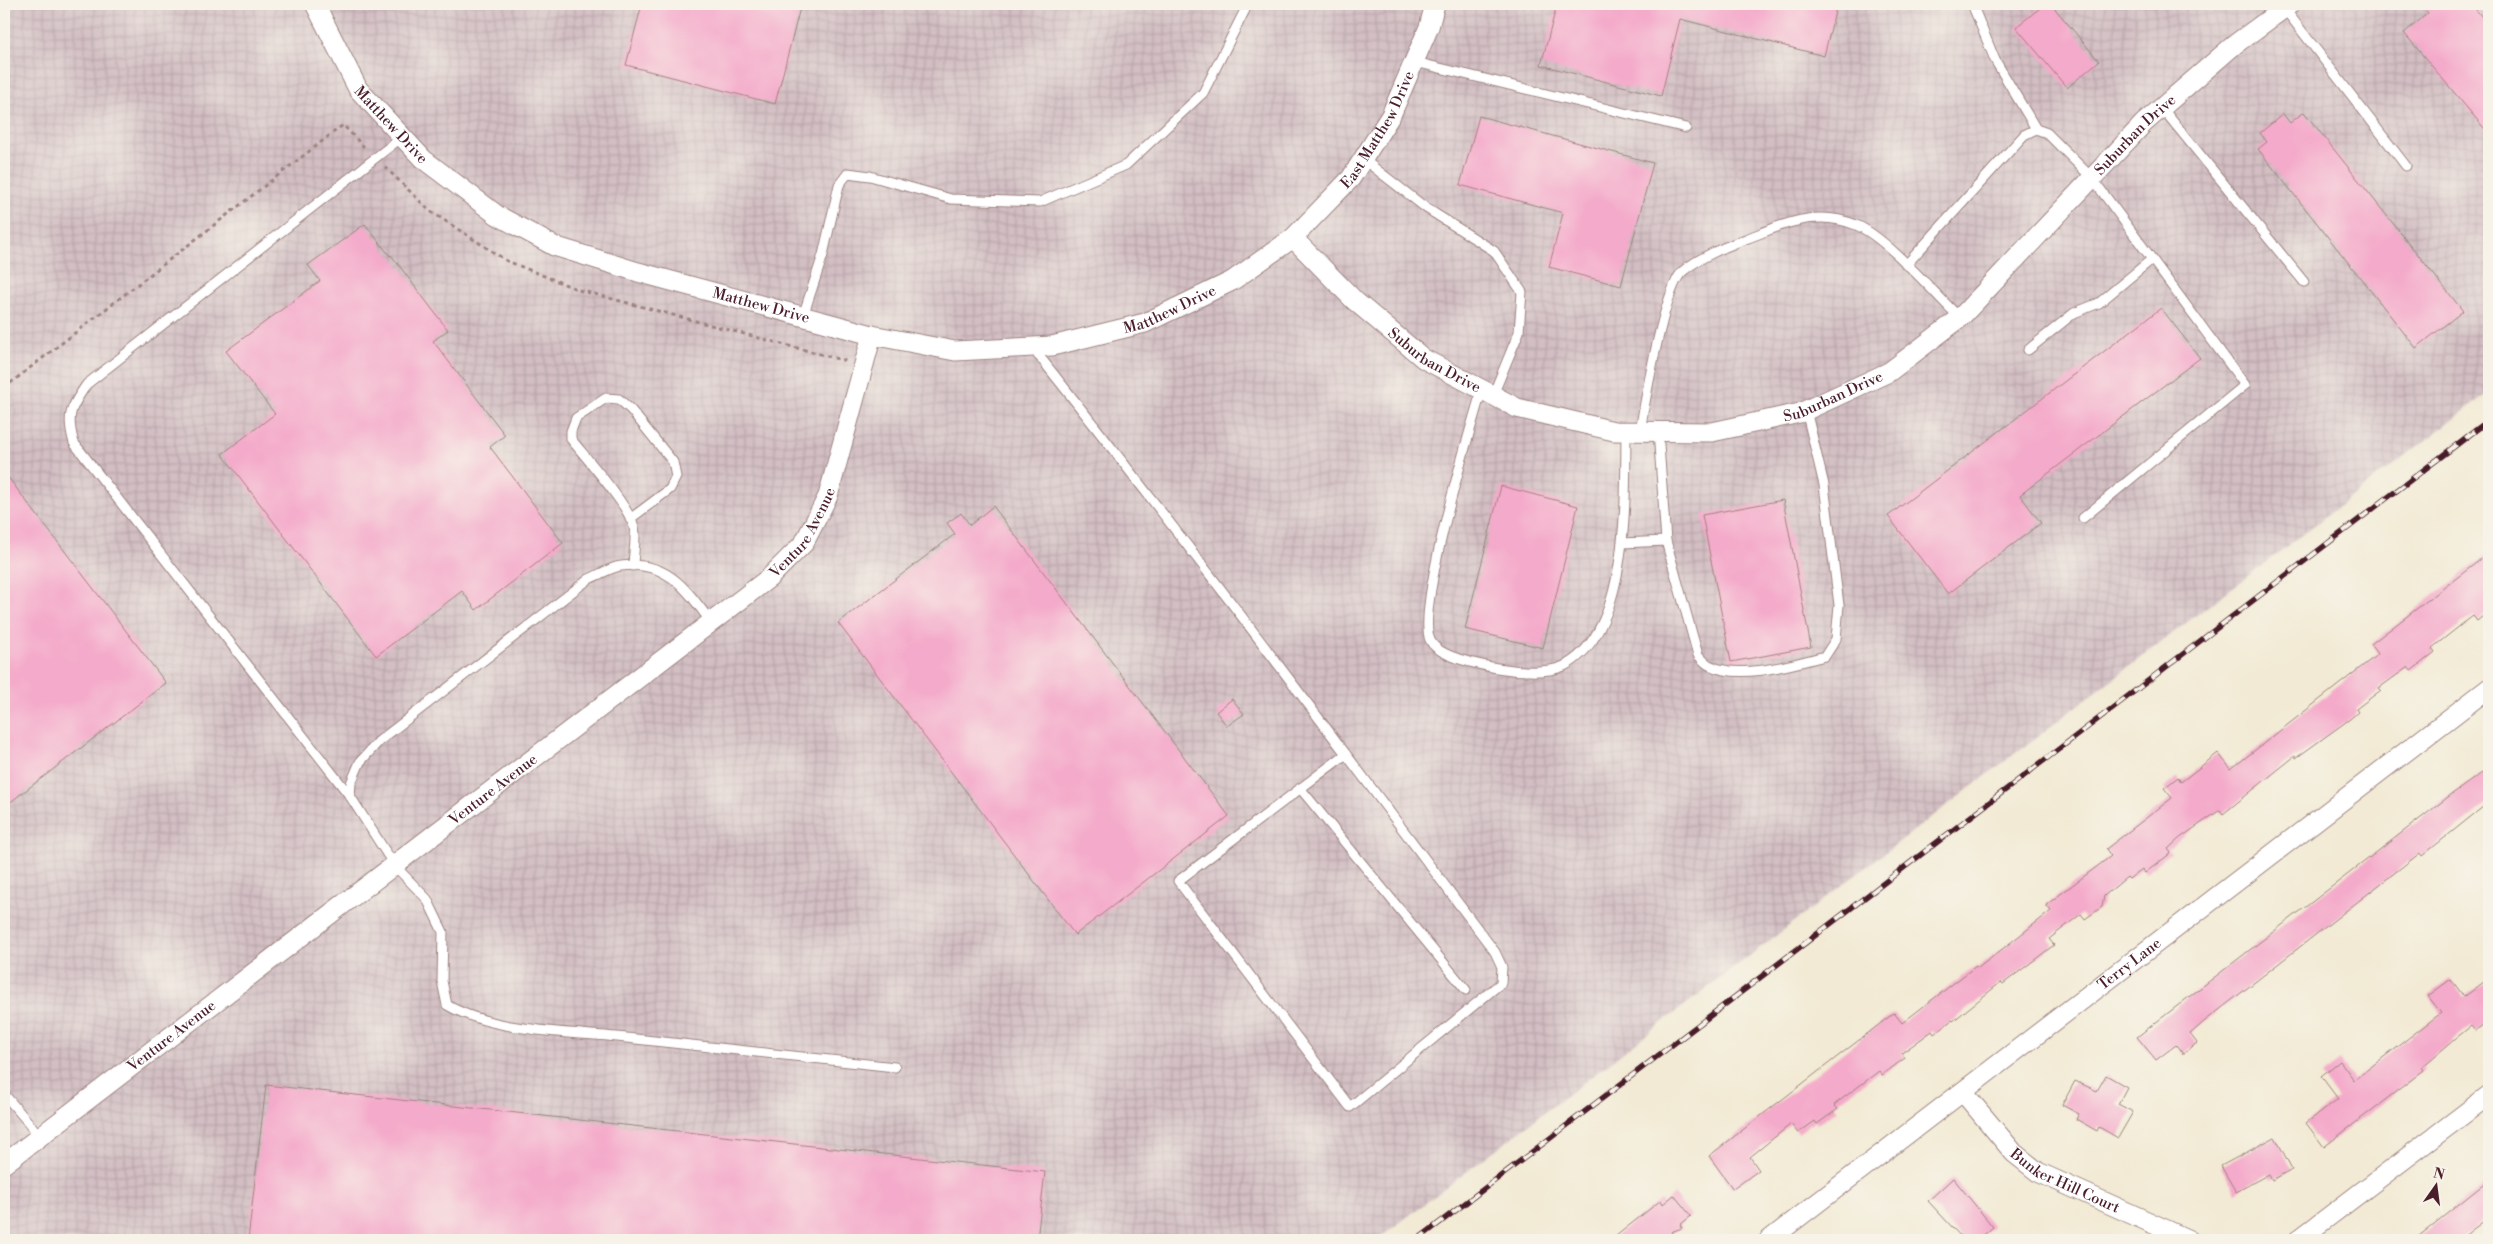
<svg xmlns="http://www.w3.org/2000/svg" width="2493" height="1244" viewBox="0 0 2493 1244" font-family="'Libre Bodoni',serif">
	<defs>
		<pattern id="industrial-grid" width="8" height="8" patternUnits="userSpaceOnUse" patternTransform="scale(1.25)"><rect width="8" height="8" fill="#d2bec3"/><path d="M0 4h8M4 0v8" fill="none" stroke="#b6a3a8"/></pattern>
	</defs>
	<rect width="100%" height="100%" fill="#f7f3e8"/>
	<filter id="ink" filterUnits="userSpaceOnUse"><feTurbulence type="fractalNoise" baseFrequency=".02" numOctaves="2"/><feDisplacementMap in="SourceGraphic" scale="10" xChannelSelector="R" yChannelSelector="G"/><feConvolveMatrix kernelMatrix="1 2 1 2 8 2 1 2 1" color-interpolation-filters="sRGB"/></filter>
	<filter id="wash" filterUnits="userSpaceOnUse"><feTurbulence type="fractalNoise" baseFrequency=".0096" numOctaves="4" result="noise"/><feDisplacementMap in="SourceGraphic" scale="20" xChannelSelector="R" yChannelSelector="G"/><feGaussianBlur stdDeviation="1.12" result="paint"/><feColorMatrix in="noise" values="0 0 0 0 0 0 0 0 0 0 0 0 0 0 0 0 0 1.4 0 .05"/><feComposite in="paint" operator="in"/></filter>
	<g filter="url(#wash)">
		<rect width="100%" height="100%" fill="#f2ead4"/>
		<polygon fill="url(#industrial-grid)" points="4,4 2489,4 2489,392 1377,1240 4,1240"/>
		<g id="blocks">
			<g fill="#f4aaca">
				<polygon points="642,4 801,4 775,104 626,65"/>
				<polygon points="1557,4 1837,4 1824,56 1680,19 1661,96 1541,65"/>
				<polygon points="2045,4 2051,4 2099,61 2067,88 2016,27"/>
				<polygon points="2420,4 2471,4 2489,25 2489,134 2404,33 2428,13"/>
				<polygon points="2304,112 2463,311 2416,348 2258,149 2267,142 2260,133 2283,114 2290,123"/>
				<polygon points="1479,116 1653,163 1621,286 1549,267 1563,213 1460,185"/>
				<polygon points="365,224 390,256 391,255 448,330 433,341 505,435 490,447 563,543 476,610 462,591 376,656 222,454 275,414 226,351 320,281 308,265"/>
				<polygon points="2161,308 2200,358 2020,495 2041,523 1948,594 1888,516"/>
				<polygon points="4,472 166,683 4,807"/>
				<polygon points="1501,486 1578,506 1543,648 1465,629"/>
				<polygon points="1783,500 1811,647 1731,662 1702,515"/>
				<polygon points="993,506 1229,816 1075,935 838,623 955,534 947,523 961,513 970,525"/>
				<polygon points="2489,553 2489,611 2477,621 2473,616 2461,625 2432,648 2435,652 2411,671 2408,667 2379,688 2381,690 2356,709 2358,712 2350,719 2296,758 2295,756 2223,814 2220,810 2180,838 2168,849 2171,853 2145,873 2142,869 2129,879 2127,877 2104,896 2102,907 2085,919 2081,914 2049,939 2054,945 2003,984 2001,982 1953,1021 1952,1020 1934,1034 1932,1031 1902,1053 1905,1058 1882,1075 1879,1071 1834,1105 1838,1109 1817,1124 1815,1121 1798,1133 1791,1124 1750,1157 1759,1170 1733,1189 1709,1156 1894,1013 1902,1023 1976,966 1978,968 2051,911 2046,905 2111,856 2106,849 2172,798 2164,788 2178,777 2181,782 2218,753 2231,769 2378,654 2371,644"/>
				<polygon points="1232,699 1244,714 1227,726 1216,712"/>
				<polygon points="2489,768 2489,802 2422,856 2420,853 2205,1021 2190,1034 2197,1043 2183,1054 2176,1045 2156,1060 2137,1037 2452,794"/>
				<polygon points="2489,978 2489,1020 2475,1031 2471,1026 2456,1038 2422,1067 2424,1070 2324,1147 2306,1123 2338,1099 2321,1076 2340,1061 2354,1080 2441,1013 2428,996 2451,979 2464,997"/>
				<polygon points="2106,1075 2127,1087 2118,1104 2133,1112 2118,1138 2099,1127 2097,1131 2076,1119 2079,1114 2062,1105 2075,1081 2097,1091"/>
				<polygon points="266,1085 1045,1172 1037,1240 248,1240"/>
				<polygon points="2275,1137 2292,1169 2272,1180 2269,1174 2236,1192 2221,1166"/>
				<polygon points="1953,1178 1993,1227 1978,1240 1964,1240 1928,1201"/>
				<polygon points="2489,1180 2489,1217 2459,1240 2414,1240"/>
				<polygon points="1674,1195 1691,1216 1680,1225 1682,1228 1671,1232 1677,1240 1611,1240 1661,1200 1663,1204"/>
			</g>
		</g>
	</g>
	<g filter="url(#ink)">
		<use href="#blocks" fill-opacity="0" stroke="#9e8480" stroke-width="1"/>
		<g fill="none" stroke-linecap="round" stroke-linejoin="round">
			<g stroke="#9e8480" stroke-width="11">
				<g id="service">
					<polyline points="1972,4 1995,60 2036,129"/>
					<polyline points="2284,8 2406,166"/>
					<polyline points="1415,62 1686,128"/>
					<polyline points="2162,108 2304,282"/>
					<polyline points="1363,159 1426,208 1494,251 1522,292 1519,332 1493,395"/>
					<polyline points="1906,265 2024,135 2036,129 2047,133 2092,178 2245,385 2083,518"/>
					<polyline points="803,316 823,255 839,185 848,173 870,176 951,199 1040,202 1126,165 1203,93 1248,4"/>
					<path d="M1032,347C1190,545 1342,749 1495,952L1502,967L1501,983L1350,1107L1178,881L1346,754"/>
					<polyline points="2028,350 2074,313 2099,303 2152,259"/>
					<path d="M1482,389C1470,430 1416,608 1430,640C1437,657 1480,665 1497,668C1515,671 1548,674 1564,666C1631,632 1625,495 1626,431"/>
					<path d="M1640,431C1645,402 1664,287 1683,271C1705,253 1734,244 1761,233C1793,220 1822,211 1856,225C1886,237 1935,294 1960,318"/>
					<path d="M1658,431L1666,541L1698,655C1701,658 1705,663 1709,665C1740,681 1793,664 1825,656L1836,639L1839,605L1824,485L1806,410"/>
					<path d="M630,519L670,489L676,477L673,462L631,410L619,399L606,398L576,418L571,431V439C586,458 629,506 634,527C637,538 633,555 633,566"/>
					<polyline points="1622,543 1666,541"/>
					<path d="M711,622C687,590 668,560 621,566C611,567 599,575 589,579L379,741L360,762L351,783L350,796L394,865L427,899L443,932L442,981L447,1005C491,1031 565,1032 617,1037C710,1047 803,1057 895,1067"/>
					<polyline points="1300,788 1466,990"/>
					<path d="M350,796L74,443C66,416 70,408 87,384L402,137"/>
					<polyline points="4,1094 40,1136"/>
				</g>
			</g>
			<g stroke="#9e8480" stroke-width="21">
				<g id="minor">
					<path id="s1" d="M315,4L358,89L423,159L497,215L554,246L638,272L872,335L955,351L1052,346L1145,323L1232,281L1293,238L1351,178L1391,115L1429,27L1435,4"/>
					<path id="s2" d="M1293,238L1355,301L1424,359L1517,408L1614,431L1712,432L1800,413L1889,372L1960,318L2144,123L2234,45L2290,4"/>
					<path id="s3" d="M1963,1092L2014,1153L2038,1172L2189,1240"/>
					<path id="s4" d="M4,1164L769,578L804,543L828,496L872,335"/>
					<path id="s5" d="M1769,1240L2489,688"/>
					<polyline points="2298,1240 2489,1095"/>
				</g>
			</g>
			<g stroke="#9e8480" stroke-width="3" stroke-dasharray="4 4" stroke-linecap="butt">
				<polyline points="385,167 430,211 507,261 579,290 846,361"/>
				<polyline points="4,388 343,125 364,147"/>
			</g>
			<use href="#service" stroke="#fff" stroke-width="9"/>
			<use href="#minor" stroke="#fff" stroke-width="19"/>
			<g stroke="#4a1f2b" stroke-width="5.5">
				<polyline id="rail" points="1417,1240 2489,420"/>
			</g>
			<use href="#rail" stroke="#f7f3e8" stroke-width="4" stroke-dasharray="11" stroke-linecap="butt"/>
		</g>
	</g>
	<g text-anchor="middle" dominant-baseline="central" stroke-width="4" stroke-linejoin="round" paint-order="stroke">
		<g font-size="15" fill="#4a1f2b" stroke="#f7f3e8">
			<text stroke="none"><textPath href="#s1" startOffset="144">Matthew Drive</textPath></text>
			<text stroke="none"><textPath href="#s1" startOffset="1266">East Matthew Drive</textPath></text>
			<text stroke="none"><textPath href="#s2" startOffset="1012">Suburban Drive</textPath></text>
			<text stroke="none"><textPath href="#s1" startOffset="564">Matthew Drive</textPath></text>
			<text stroke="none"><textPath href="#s1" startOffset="984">Matthew Drive</textPath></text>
			<text stroke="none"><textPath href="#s2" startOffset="188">Suburban Drive</textPath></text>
			<text stroke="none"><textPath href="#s2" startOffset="608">Suburban Drive</textPath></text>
			<text stroke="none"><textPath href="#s4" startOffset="1021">Venture Avenue</textPath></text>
			<text stroke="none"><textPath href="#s4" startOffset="616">Venture Avenue</textPath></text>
			<text stroke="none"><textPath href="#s5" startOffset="454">Terry Lane</textPath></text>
			<text stroke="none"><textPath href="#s4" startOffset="211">Venture Avenue</textPath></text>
			<text stroke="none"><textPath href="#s3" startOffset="138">Bunker Hill Court</textPath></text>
		</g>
	</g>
	<rect width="2493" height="1244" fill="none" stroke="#f7f3e8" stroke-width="20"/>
	<g transform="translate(2436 1186) rotate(14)" stroke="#f7f3e8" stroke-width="4" paint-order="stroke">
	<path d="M0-4L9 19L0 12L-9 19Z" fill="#4a1f2b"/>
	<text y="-8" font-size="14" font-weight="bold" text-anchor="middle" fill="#4a1f2b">N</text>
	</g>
</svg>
